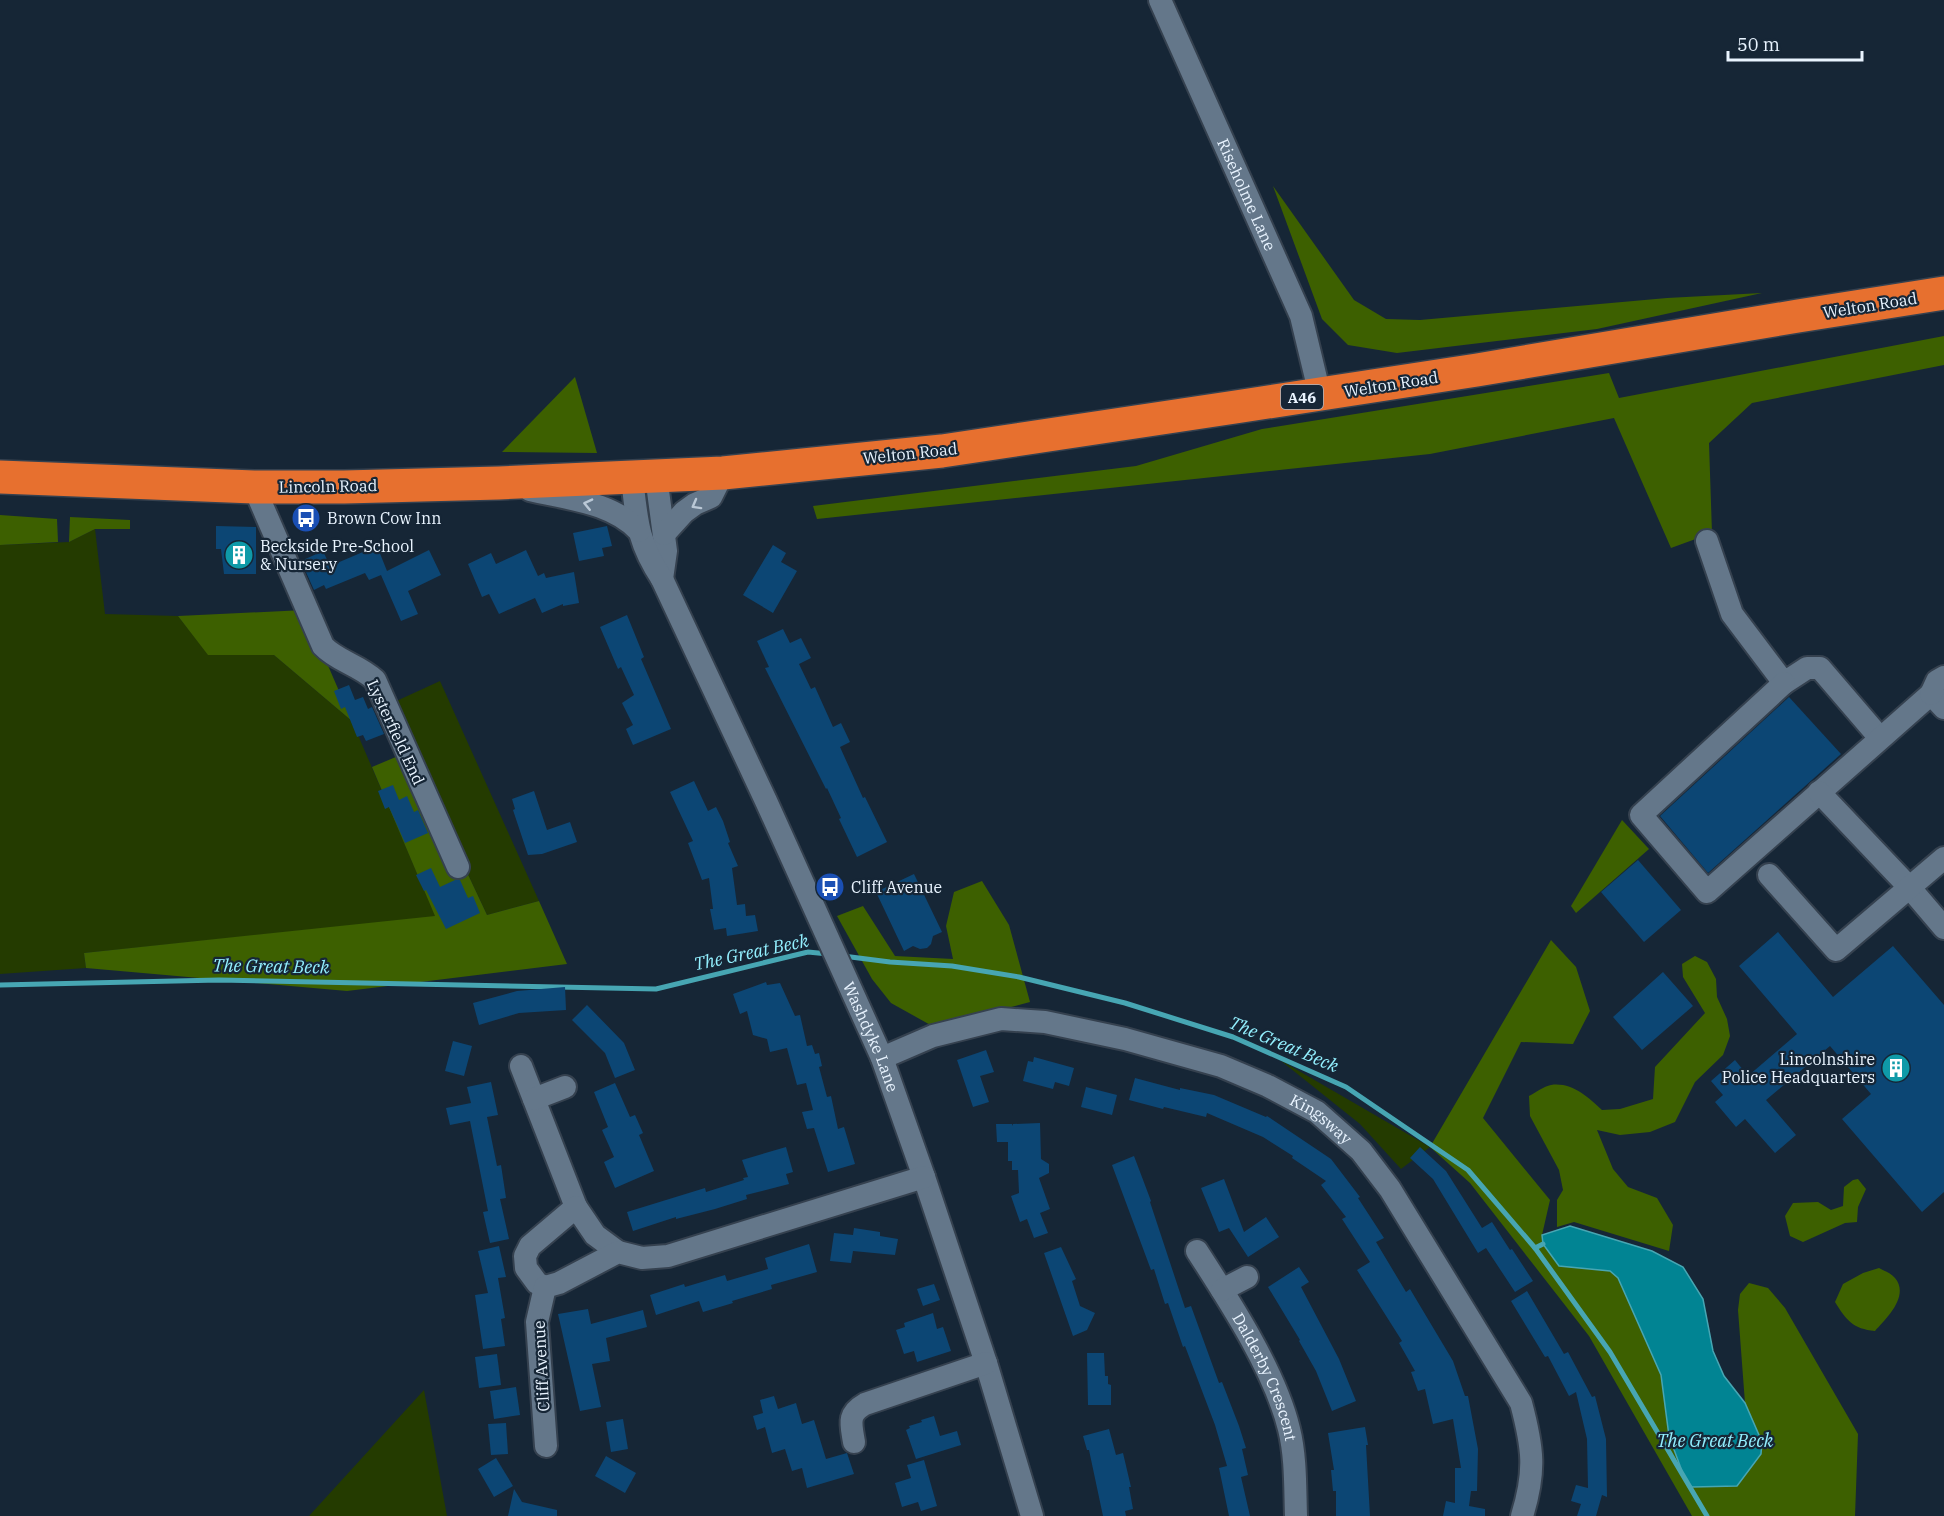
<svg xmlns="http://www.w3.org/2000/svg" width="1944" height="1516" viewBox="0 0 1944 1516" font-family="'IBM Plex Serif',serif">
	<rect width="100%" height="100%" fill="#162636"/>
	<g fill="#243b00">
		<polygon points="95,529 105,614 178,616 209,655 274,655 352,721 436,917 84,953 86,968 0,974 0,545 69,542"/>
		<polygon points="440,681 539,901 487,915 410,751 392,703"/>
		<polygon points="1280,1060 1430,1147 1401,1169 1360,1124"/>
		<polygon points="424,1390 447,1516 309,1516"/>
	</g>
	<g fill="#3d6000">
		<polygon points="1273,186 1354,300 1386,319 1420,320 1667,298 1762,293 1597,329 1397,353 1348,345 1322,319"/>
		<polygon points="1944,336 1944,365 1752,403 1709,443 1712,533 1671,548 1614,418 1430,454 817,519 813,506 1136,466 1262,429 1609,373 1619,398"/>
		<polygon points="575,377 597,453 502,452"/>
		<polygon points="0,515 57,519 58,542 0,545"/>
		<polygon points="70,517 130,520 130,529 95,529 69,542"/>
		<polygon points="304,610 352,721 274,655 208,655 178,616"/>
		<polygon points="410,751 487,915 539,901 567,964 347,991 86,968 84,953 435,916 372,767"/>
		<polygon points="1622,820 1649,849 1576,913 1571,906"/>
		<polygon points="982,881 1009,925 1030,1002 934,1027 891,1003 872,979 837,916 863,906 895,956 953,959 946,926 954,892"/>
		<polygon points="1551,940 1576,967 1590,1011 1573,1044 1521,1042 1483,1118 1550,1200 1542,1235 1543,1244 1559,1266 1610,1271 1618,1278 1661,1375 1669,1436 1762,1442 1745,1403 1738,1310 1740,1294 1749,1283 1768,1288 1785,1308 1858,1434 1855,1516 1692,1516 1589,1336 1470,1183 1430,1147"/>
		<path d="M1695,956L1707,962L1716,979L1717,997L1727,1019L1730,1036L1723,1055L1695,1082L1675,1122L1650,1132L1620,1135L1597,1130L1613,1169L1628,1187L1657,1198L1673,1225L1669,1251L1574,1222L1557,1227V1200L1563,1190L1559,1170L1530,1116L1529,1096C1535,1093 1544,1086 1551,1085C1572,1082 1588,1097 1602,1110L1620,1109L1653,1099L1655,1067L1705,1013L1683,977L1682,964Z"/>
		<polygon points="1858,1179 1866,1189 1858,1207 1857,1222 1845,1223 1803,1242 1790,1236 1785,1216 1793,1203 1818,1202 1831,1210 1843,1206 1844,1187 1853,1180"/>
		<path d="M1879,1268C1884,1271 1891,1273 1895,1278C1910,1296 1886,1319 1875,1331C1853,1329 1846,1320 1835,1302L1843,1284L1863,1273Z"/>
	</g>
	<polygon fill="#018493" stroke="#47a6b3" stroke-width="1.5" points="1570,1226 1652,1251 1683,1267 1703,1299 1713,1351 1724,1376 1745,1403 1762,1442 1761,1454 1737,1486 1692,1487 1686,1482 1669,1436 1661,1375 1618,1278 1610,1271 1559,1266 1543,1244 1542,1235"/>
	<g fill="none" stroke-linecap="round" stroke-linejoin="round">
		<g stroke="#47a6b3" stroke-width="5">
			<polyline points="843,956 890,962 952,966 1019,977 1125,1003 1233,1037 1346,1087 1468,1170 1535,1248 1543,1244"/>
			<polyline points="0,985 219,980 656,989 808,952 828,954"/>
			<polyline points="1535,1248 1610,1352 1707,1516"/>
		</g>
	</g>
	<g fill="#0c4674">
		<polygon points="216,526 256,527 256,574 224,574 221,549 216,549"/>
		<polygon points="607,526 612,546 602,548 604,556 579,561 573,533"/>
		<polygon points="773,545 786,553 781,562 797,571 773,613 743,595"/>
		<polygon points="377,546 387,571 429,550 441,575 408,591 418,614 401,621 381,575 369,580 365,573 326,589 324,585 314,590 301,561 323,551 330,566"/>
		<polygon points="526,550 538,576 544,573 546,578 574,572 579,603 563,606 563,604 542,613 535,598 499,614 489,594 482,597 468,564 491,553 496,564"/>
		<polygon points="627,615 644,657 641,659 671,729 633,745 626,729 633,725 622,703 634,695 621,667 618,669 600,627"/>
		<polygon points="783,629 790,643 801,638 811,658 799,664 811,689 815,687 833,727 841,723 850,742 840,747 863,798 865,797 887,842 857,857 839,819 841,818 827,788 826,789 765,668 769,667 757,641"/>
		<polygon points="349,685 355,700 363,697 368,709 372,707 384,734 366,741 363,735 357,737 345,707 341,709 334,691"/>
		<polygon points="1789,697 1841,754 1708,873 1660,816"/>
		<polygon points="694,781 708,811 716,807 723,821 730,842 728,843 738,866 732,868 737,905 745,904 746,916 755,915 758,931 727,936 726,928 714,930 710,909 713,909 709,878 702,880 688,843 693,841 670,792"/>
		<polygon points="393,785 399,800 407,796 414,812 418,810 428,833 405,843 389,807 385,809 378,791"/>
		<polygon points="534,791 547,830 570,822 577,842 542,854 528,855 513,810 515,809 512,799"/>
		<polygon points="1638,860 1681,910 1644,942 1601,892"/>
		<polygon points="431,868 440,887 455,880 460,880 468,898 473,896 480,913 446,929 426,890 424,891 416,875"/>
		<polygon points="914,874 942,932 933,936 931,944 927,948 920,949 913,946 904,951 876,892"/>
		<polygon points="1778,932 1833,997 1893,946 1944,1005 1944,1192 1922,1212 1842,1119 1871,1094 1830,1046 1766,1100 1796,1135 1775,1153 1745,1119 1736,1127 1715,1102 1723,1095 1711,1081 1735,1060 1748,1076 1797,1034 1739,966"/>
		<polygon points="1663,972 1693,1006 1642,1050 1613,1017"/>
		<polygon points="766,982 767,985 780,983 795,1016 800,1015 807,1046 812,1045 815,1054 819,1053 822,1066 819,1067 827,1097 831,1096 838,1129 844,1127 855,1164 828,1172 814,1128 807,1129 802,1112 813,1110 806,1083 797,1085 787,1048 770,1052 767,1039 753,1035 747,1011 740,1014 733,994"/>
		<polygon points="565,987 566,1010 519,1013 479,1025 473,1003 517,991"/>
		<polygon points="587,1005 624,1043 635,1070 615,1078 605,1053 572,1020"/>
		<polygon points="453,1041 472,1046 464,1076 445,1071"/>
		<polygon points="986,1050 994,1072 980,1076 989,1102 973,1107 957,1060"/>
		<polygon points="1034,1057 1074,1068 1069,1086 1055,1082 1053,1089 1023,1081 1028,1061 1033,1062"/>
		<polygon points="1135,1078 1180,1090 1180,1088 1214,1095 1266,1117 1267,1116 1331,1159 1360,1197 1358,1198 1384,1238 1376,1242 1406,1292 1410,1289 1453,1361 1465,1396 1468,1396 1478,1449 1477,1491 1471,1491 1469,1506 1485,1509 1485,1516 1443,1516 1446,1501 1455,1503 1455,1468 1461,1468 1453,1419 1433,1424 1425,1389 1418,1391 1411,1372 1415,1371 1399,1343 1402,1341 1357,1270 1370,1262 1342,1219 1346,1217 1321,1185 1326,1181 1292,1158 1293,1156 1263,1137 1207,1113 1206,1117 1164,1107 1163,1109 1129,1100"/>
		<polygon points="491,1082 498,1115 487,1117 497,1166 501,1165 506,1198 500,1199 509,1239 490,1243 483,1212 488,1211 470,1121 450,1125 446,1108 471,1103 467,1087"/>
		<polygon points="615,1083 630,1117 635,1115 643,1133 639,1135 654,1171 615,1188 604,1162 614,1157 602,1130 608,1127 594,1092"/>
		<polygon points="1086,1087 1117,1095 1112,1115 1081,1107"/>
		<polygon points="1040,1123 1041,1159 1049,1164 1049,1173 1039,1178 1050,1209 1040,1213 1048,1233 1034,1238 1027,1219 1020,1222 1011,1196 1019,1193 1018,1170 1012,1170 1012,1161 1008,1161 1008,1142 997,1142 996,1124 1012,1124 1012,1126 1013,1124"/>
		<polygon points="786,1147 793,1172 786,1174 789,1184 746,1195 747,1199 715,1209 676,1219 676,1217 633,1231 627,1212 705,1188 706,1192 744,1180 743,1178 748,1177 742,1160"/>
		<polygon points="1420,1147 1446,1171 1482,1228 1492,1222 1510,1250 1512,1249 1533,1281 1515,1292 1486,1248 1478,1253 1433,1179 1410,1158"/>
		<polygon points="1134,1156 1151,1201 1150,1202 1185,1308 1191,1306 1219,1383 1222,1382 1239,1426 1246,1448 1242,1449 1248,1475 1241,1477 1250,1516 1229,1516 1219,1468 1227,1466 1215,1425 1185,1346 1183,1347 1168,1303 1165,1304 1154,1269 1151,1270 1112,1165"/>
		<polygon points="1224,1179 1244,1232 1266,1217 1279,1237 1248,1257 1229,1228 1219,1232 1201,1188"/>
		<polygon points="854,1228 880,1232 880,1236 898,1239 895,1255 853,1251 851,1263 830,1261 834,1233 853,1235"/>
		<polygon points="809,1244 817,1272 771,1285 772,1289 732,1301 733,1303 703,1312 699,1301 656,1315 650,1295 684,1284 685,1287 725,1275 727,1281 768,1269 765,1258"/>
		<polygon points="499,1246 506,1277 498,1278 505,1318 501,1319 505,1346 483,1349 475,1295 488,1293 478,1251"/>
		<polygon points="1061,1247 1076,1279 1072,1281 1080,1306 1095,1313 1087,1330 1073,1336 1044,1253"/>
		<polygon points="1299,1267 1309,1282 1301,1287 1339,1359 1356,1401 1332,1411 1316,1371 1299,1341 1300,1340 1268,1287"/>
		<polygon points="934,1284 940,1300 923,1306 917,1289"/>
		<polygon points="1527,1291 1564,1354 1568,1352 1592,1397 1595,1396 1606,1439 1607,1497 1602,1495 1596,1516 1577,1516 1581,1504 1571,1501 1576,1485 1588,1488 1587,1439 1576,1392 1569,1396 1548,1356 1545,1357 1511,1301"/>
		<polygon points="588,1309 591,1324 643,1310 647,1327 606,1338 610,1361 592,1364 601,1407 580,1411 558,1314"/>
		<polygon points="933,1313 937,1329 943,1327 951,1351 917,1362 914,1351 904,1354 896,1330 905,1327 904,1323"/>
		<polygon points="1087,1353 1104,1353 1105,1376 1108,1376 1108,1384 1111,1385 1111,1405 1088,1405"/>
		<polygon points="497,1354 501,1385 479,1388 475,1357"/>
		<polygon points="516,1387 520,1415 494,1419 490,1391"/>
		<polygon points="774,1396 778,1409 796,1403 802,1424 814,1420 826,1459 847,1453 854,1474 807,1488 802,1468 792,1471 785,1449 772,1453 765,1427 757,1430 753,1416 763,1413 760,1400"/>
		<polygon points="934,1416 940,1436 957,1431 961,1445 916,1459 906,1430 910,1428 909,1426 922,1422 921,1420"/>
		<polygon points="623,1419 628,1449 611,1452 606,1422"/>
		<polygon points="506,1423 508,1454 491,1455 488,1424"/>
		<polygon points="1365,1427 1368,1445 1366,1445 1370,1516 1336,1516 1336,1491 1333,1491 1331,1470 1334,1470 1328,1433"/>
		<polygon points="1109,1429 1116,1455 1123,1453 1131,1487 1129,1487 1133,1509 1125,1511 1126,1516 1103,1516 1089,1450 1087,1450 1083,1436"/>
		<polygon points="606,1456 636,1473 625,1493 595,1476"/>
		<polygon points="496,1458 513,1486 494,1497 478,1469"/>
		<polygon points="924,1460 937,1506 921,1511 918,1502 902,1507 895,1483 911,1478 907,1465"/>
		<polygon points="514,1489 522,1502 557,1510 557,1516 508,1516"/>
	</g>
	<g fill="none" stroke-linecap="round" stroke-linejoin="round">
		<g stroke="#35414f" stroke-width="26">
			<g id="minor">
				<path id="s1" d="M1160,0L1301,316L1320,395"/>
				<polyline points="656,476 666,551 662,579"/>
				<path id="s2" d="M632,478C637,521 637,541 662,579L766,801L882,1058L924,1177L986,1363L1032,1516"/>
				<path d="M254,487L323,646C337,661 359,665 375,680L458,867"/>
				<path d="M530,490C567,499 612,502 639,531"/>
				<polyline points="664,534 684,512 695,504 711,497 723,473"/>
				<polyline points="1707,541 1732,614 1784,683 1807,668 1820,668 1880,738"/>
				<polyline points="1784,683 1641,815 1707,892 1931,694 1944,708"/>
				<polyline points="1931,694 1937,681 1944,677"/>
				<polyline points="1819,792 1910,888 1944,928"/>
				<polyline points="1769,875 1836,950 1944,858"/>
				<path id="s3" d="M882,1058L933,1036L1001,1019L1045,1022L1125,1039L1221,1066L1268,1086L1317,1112L1361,1151L1390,1189L1521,1403C1533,1448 1536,1471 1522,1516"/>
				<polyline points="521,1066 576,1207"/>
				<polyline points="534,1099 565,1087"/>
				<path id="s4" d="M1197,1251C1230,1302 1275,1371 1289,1429C1296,1457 1295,1488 1296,1516"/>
				<polyline points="545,1287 537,1283 526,1268 525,1256 530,1246 576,1207 595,1235 618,1252"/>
				<polyline points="1222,1290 1247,1277"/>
				<path d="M854,1442C851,1424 847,1414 865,1404L986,1363"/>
				<polyline points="546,1446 537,1322 545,1287 559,1283 618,1252 642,1258 668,1256 924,1177"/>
			</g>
		</g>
		<g stroke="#35414f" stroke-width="36">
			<polyline id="highway" points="0,477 254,487 344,487 499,483 723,473 942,451 1242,406 1477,370 1798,316 1944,293"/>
		</g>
		<use href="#minor" stroke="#64778a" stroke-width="22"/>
		<use href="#highway" stroke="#e7702f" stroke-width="33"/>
	</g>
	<defs><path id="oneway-chevron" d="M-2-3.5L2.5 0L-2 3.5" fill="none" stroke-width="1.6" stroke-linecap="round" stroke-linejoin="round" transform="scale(1.5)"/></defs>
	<g stroke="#bac8d6">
		<use href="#oneway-chevron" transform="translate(588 504) rotate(-167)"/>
		<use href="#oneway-chevron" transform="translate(696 505) rotate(151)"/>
	</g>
	<defs>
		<g id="bus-disc" transform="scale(1.5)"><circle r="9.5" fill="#1a4fb4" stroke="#162636"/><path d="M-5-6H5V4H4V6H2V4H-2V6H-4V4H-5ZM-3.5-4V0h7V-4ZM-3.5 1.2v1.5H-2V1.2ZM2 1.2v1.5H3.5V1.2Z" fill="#fff"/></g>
		<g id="building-disc" transform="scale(1.5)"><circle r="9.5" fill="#0f9aa8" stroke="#162636"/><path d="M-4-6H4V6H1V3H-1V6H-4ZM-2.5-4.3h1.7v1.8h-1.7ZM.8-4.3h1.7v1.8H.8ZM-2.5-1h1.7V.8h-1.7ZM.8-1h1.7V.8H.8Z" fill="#fff"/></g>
	</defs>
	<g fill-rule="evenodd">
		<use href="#bus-disc" x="306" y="518"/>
		<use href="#building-disc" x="239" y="555"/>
		<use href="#bus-disc" x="830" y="887"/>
		<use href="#building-disc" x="1896" y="1068"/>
	</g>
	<g text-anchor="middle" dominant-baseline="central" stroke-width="4.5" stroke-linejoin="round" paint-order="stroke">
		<rect fill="#162636" stroke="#aab6c3" stroke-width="1.5" x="1281" y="385" width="42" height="24" rx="4.5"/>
		<g font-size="15" font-weight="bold" fill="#e9f4ff">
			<text x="1302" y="397">A46</text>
		</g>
		<g font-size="16" fill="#e9f4ff" stroke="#162636">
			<text stroke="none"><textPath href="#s1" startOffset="213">Riseholme Lane</textPath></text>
			<text transform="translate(1870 305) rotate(-9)">Welton Road</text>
			<text transform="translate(1391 384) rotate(-9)">Welton Road</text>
			<text transform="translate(910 453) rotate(-6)">Welton Road</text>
			<text transform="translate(328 486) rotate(-1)">Lincoln Road</text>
			<text transform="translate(396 732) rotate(65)">Lysterfield End</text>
			<text stroke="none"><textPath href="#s2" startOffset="610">Washdyke Lane</textPath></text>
			<text stroke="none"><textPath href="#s3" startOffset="465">Kingsway</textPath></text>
			<text transform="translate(541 1366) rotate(-93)">Cliff Avenue</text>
			<text stroke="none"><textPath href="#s4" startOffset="144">Dalderby Crescent</textPath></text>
		</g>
		<g font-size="16" fill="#e9f4ff" stroke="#162636" text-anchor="start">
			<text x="327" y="518">Brown Cow Inn</text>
			<text x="260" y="546">Beckside Pre-School<tspan x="260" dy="18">&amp; Nursery</tspan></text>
			<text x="851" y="887">Cliff Avenue</text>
			<text x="1875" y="1059" text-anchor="end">Lincolnshire<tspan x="1875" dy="18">Police Headquarters</tspan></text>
		</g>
		<g font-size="18" font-style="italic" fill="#93f0ff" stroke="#162636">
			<text transform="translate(751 952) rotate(-12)">The Great Beck</text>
			<text transform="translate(271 966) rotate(1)">The Great Beck</text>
			<text transform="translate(1284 1044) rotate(23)">The Great Beck</text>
			<text x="1715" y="1440">The Great Beck</text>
		</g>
	</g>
	<path d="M1728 51v9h134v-9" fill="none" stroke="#e9f4ff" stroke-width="3"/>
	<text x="1737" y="51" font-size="18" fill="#e9f4ff" stroke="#162636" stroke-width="4.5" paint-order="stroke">50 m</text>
</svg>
